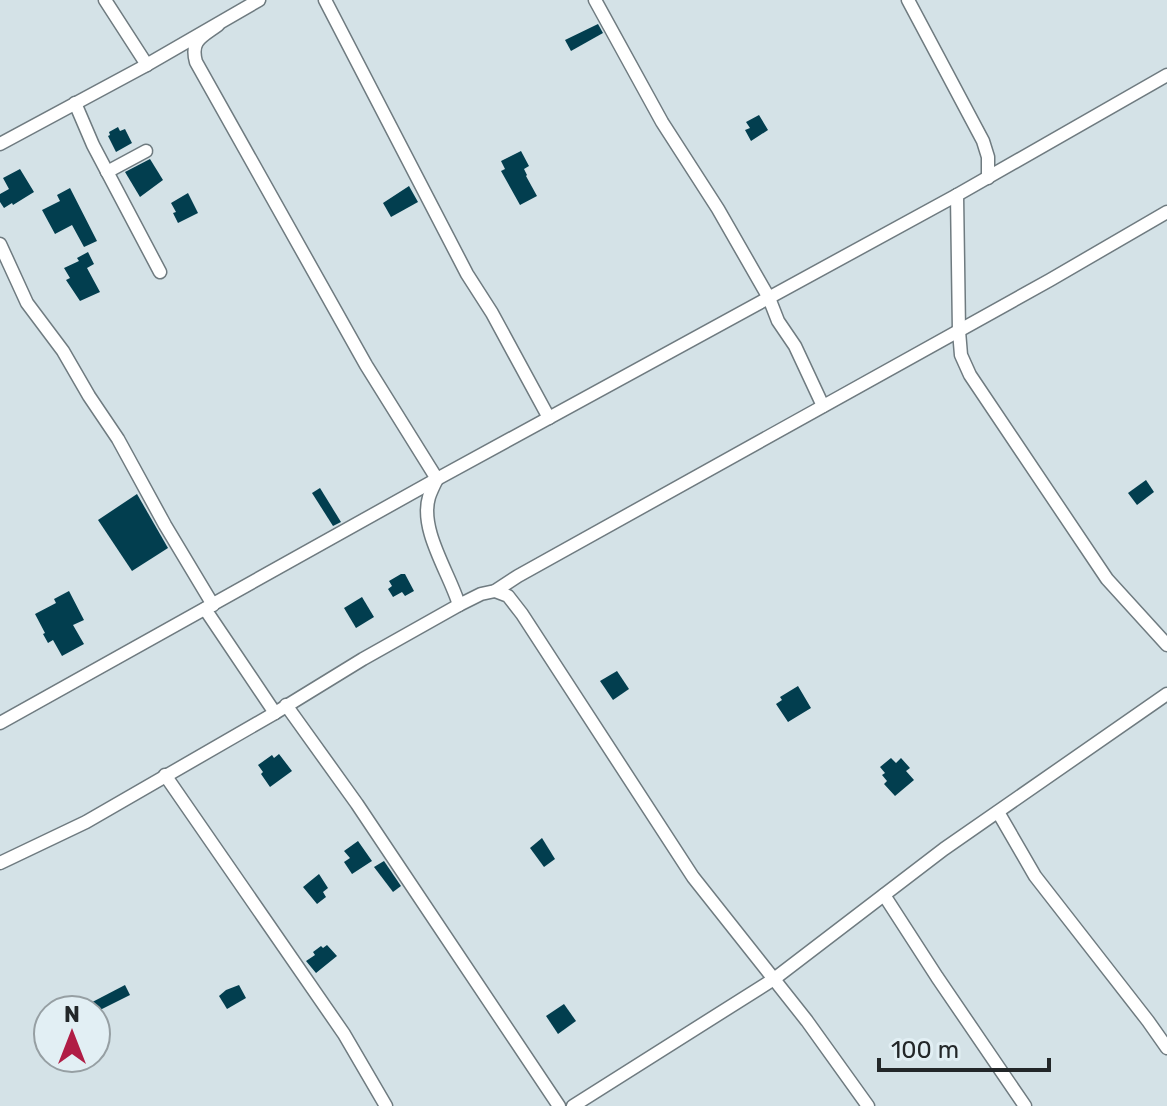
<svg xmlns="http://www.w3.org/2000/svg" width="1167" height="1106" viewBox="0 0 1167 1106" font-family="Rubik,sans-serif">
	<rect width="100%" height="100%" fill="#d4e2e7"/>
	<g fill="#023e4f">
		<polygon points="598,24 603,33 571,51 565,40"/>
		<polygon points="759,115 768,130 751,141 745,130 750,128 746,122"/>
		<polygon points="118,127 120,131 125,129 132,143 116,152 108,136 110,135 109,132"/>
		<polygon points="521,151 529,166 524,169 527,175 526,176 537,196 520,205 501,171 505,169 501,161"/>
		<polygon points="150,159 163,180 140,197 125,172"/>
		<polygon points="20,169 34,192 13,205 12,203 4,208 0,202 0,194 9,189 3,178"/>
		<polygon points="409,186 418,202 391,217 383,203"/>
		<polygon points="70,188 97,241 84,247 72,225 55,234 42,210 60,201 57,195"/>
		<polygon points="188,193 198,213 178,223 173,213 176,212 171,203"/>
		<polygon points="88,252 94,264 87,268 100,292 80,301 66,280 70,278 64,268 79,261 77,258"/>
		<polygon points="1146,480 1154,492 1137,505 1128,493"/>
		<polygon points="320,488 341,522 333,526 312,493"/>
		<polygon points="137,494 168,548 132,571 98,520"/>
		<polygon points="401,574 405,574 414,591 405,596 402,592 393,597 388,589 392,586 389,581"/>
		<polygon points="69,591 84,620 73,625 84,644 62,656 53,640 48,643 43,634 45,633 35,614 56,603 54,599"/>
		<polygon points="362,597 374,617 356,628 344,608"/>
		<polygon points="617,671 629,689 613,700 600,681"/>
		<polygon points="798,686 811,708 788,722 776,704 782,700 780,697"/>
		<polygon points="279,754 292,771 270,787 261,774 263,772 258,765 272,755 274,758"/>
		<polygon points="891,758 896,763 901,758 910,768 906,771 914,780 895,796 884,784 887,781 882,775 885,773 880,767"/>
		<polygon points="542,838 555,859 544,867 530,848"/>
		<polygon points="358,841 372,861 352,874 344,862 350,858 344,851"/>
		<polygon points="384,861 401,886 393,892 374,867"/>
		<polygon points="319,874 328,888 323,892 326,897 317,904 303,887"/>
		<polygon points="327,945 337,956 316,973 306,961 315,955 313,952 321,946 323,948"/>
		<polygon points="125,985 130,995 100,1010 77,1010"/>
		<polygon points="239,985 246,998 227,1009 219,996 226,990"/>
		<polygon points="564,1004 576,1021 558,1034 546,1016"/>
	</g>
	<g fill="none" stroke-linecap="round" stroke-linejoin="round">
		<g stroke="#6f7b80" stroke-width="15">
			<g id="minor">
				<polyline points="105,0 147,65"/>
				<polyline points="325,0 467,274 492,313 549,418"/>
				<polyline points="595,0 662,122 718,209 769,298 778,321 795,346 823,406"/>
				<polyline points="908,0 983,141 988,157 988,178"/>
				<path d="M218,25C202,37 190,40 196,62L366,365L437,479C434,485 431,491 429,497C419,530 450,574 459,605"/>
				<polyline points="75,103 93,145 160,272"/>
				<polyline points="0,144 143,67 259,0"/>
				<polyline points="107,172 146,151"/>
				<polyline points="957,195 959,331 961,355 970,375 1107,579 1167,645"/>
				<polyline points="0,244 27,303 63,351 89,396 118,439 165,525 213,605"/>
				<polyline points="495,591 508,596 522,614 693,877 807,1021 868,1106"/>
				<polyline points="205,609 275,713"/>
				<polyline points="286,705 357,804 559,1106"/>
				<polyline points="0,723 437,479 957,195 1167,75"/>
				<polyline points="165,775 344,1034 386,1106"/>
				<polyline points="998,812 1035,876 1148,1021 1167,1048"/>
				<polyline points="0,863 86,822 275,713 363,659 459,605 481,594 495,591 518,576 1050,280 1167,212"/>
				<polyline points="884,895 937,977 1025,1106"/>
				<polyline points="573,1106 774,979 944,849 1167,694"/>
			</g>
		</g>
		<use href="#minor" stroke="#fff" stroke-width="12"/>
	</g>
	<g transform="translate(72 1034)"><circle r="38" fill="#e2eff4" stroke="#969fa3" stroke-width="2"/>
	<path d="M0-6L14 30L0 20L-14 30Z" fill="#b01d45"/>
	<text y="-12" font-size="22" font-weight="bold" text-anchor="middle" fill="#232729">N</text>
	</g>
	<path d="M879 1058v12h170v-12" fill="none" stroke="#232729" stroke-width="4"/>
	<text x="891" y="1058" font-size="24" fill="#232729" stroke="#e2eff4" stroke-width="6" paint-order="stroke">100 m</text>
</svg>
